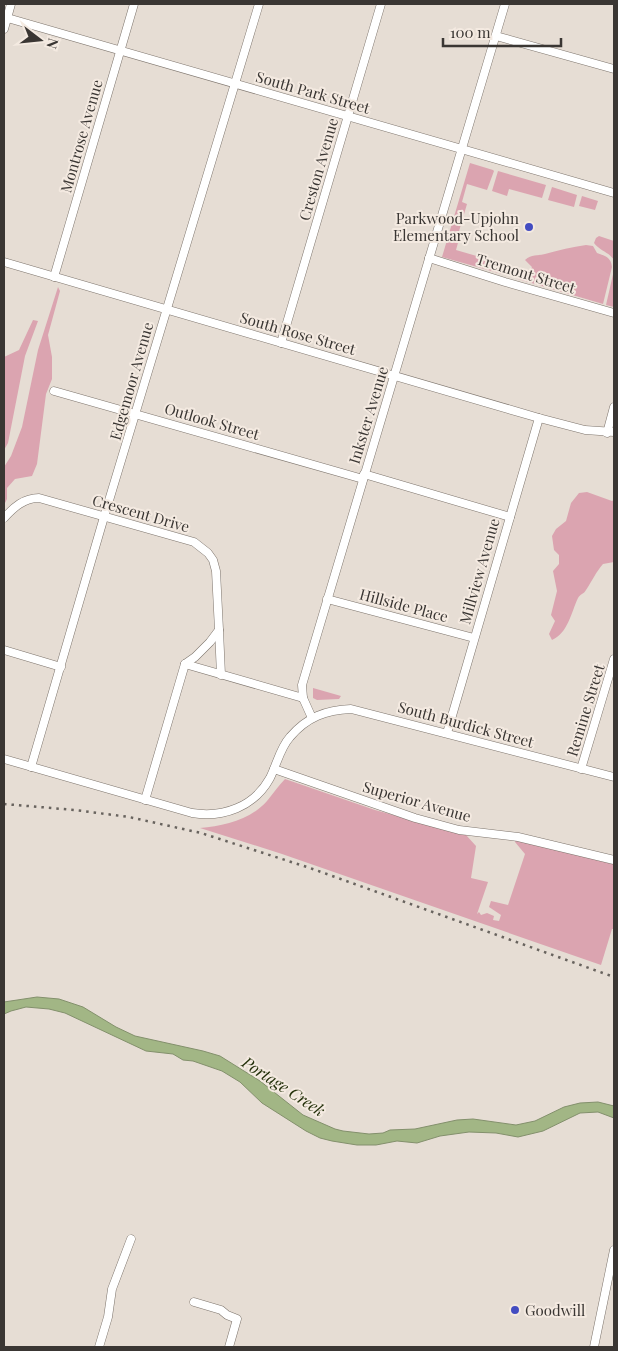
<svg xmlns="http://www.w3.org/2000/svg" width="618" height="1351" viewBox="0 0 618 1351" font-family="'Playfair Display',serif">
	<rect width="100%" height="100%" fill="#e6ddd4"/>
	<g fill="#dba4b0">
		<polygon points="470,163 493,170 494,171 487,190 467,184 462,202 467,204 457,238 459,239 456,250 504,264 502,274 442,257"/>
		<polygon points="498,171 546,185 542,198 509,189 507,196 492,191"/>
		<polygon points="552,187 577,195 574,207 548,200"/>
		<polygon points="582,196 598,201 595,210 579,206"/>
		<path d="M599,236L614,241V260C609,252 600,251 594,243L596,238Z"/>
		<path d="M586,245L593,246L597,253C605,256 611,257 612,267L603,304L518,279L516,276L520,269L529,275L532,267L525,260C532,254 537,256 545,254C559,250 572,247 586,245Z"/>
		<polygon points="614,270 614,307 606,305"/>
		<polygon points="58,287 60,291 48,335 52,357 52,379 46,394 37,464 32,476 15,479 7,488 7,499 4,505 4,467 11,456 22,427 38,350"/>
		<polygon points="33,320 38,321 25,356 8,443 4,450 4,372 5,368 4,357 19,350"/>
		<path d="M587,492L612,501L614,500V562L603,564C596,572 592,581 586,590C584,594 580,594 578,598C571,613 568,633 552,640L549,634L555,621L551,615L557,591L553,571L559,564V555L554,550L552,536L556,529L566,521L571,503L579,493Z"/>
		<polygon points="313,688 341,696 339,699 317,700 313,698"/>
		<path d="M285,779L375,810L466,835L476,846L471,878L488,882L477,914L479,912L481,915L487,913L494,916L493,920L499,921L501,915L489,907L491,901L508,905L525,854L515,842L516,839L614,863V929H612L601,965L282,854L200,828C224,826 250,820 267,801C273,794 278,786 285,779Z"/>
	</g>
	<polygon fill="#a2b685" stroke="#83906c" points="37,997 59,999 83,1007 116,1027 135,1036 203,1051 220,1056 260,1081 303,1115 335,1129 343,1131 369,1134 383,1133 390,1130 415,1129 457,1120 473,1119 516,1125 535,1121 564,1107 580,1103 598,1102 614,1106 614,1118 598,1112 580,1113 543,1131 518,1137 496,1133 469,1132 440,1136 417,1143 397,1141 376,1145 357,1145 332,1141 320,1138 306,1131 262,1103 240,1082 222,1071 193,1061 183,1060 173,1054 146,1051 65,1013 49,1009 26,1007 11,1011 4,1014 4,1002"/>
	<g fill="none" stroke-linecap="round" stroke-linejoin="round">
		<g stroke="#7e756d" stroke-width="9">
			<g id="minor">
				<polyline points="4,17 614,193"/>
				<polyline points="4,29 11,4"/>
				<polyline points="496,36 614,69"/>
				<polyline points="429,258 505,282 614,313"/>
				<polyline points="4,262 539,418 585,430 614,432"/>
				<polyline points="54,277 134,4"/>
				<polyline points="281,343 381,4"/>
				<polyline points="54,391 363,479"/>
				<polyline points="607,433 614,407"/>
				<polyline points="364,474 510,517"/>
				<path d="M4,518C14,507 24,498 39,498L194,542L208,553L213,560L216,571L219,630L210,642L195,657L185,664"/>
				<polyline points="327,599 474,638"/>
				<polyline points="219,630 221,675"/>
				<polyline points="4,650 61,667"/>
				<polyline points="185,664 303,698"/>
				<polyline points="312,718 303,698 302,685 505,4"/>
				<polyline points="447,733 539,418"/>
				<path d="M4,759L192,813C223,818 254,807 270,778C277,764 280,748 290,737C307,717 326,710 351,709L614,777"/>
				<polyline points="31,767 104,517 259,4"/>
				<polyline points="274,769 415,818 459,830 518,837 614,860"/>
				<polyline points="581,769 614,659"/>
				<polyline points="145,800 185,664"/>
				<polyline points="194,1302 221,1310 227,1315 237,1319 229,1347"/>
				<polyline points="99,1347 108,1317 112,1289 131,1239"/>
				<polyline points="594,1347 614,1250"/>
			</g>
		</g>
		<use href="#minor" stroke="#fff" stroke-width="8"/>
		<polyline stroke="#68635e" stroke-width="2.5" stroke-dasharray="2.5 5" stroke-linecap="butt" points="4,804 75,810 129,817 201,833 310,868 614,977"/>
	</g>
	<g fill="#434cc1" stroke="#f4eae1" stroke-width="2">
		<circle cx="529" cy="227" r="5"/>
		<circle cx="515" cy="1310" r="5"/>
	</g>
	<g text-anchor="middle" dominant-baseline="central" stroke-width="4" stroke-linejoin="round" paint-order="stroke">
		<g font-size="15" fill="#3a3633" stroke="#f4eae1">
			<text transform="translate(313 92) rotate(16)">South Park Street</text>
			<text transform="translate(81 136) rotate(-74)">Montrose Avenue</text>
			<text transform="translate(318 169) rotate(-74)">Creston Avenue</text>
			<text transform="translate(526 273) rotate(17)">Tremont Street</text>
			<text transform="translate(298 333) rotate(16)">South Rose Street</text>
			<text transform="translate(131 381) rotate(-74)">Edgemoor Avenue</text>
			<text transform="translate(368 415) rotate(-73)">Inkster Avenue</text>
			<text transform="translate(212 421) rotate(16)">Outlook Street</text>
			<text transform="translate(141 513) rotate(16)">Crescent Drive</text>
			<text transform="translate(479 571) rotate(-74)">Millview Avenue</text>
			<text transform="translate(404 605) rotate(15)">Hillside Place</text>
			<text transform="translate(585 710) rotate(-73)">Remine Street</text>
			<text transform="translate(466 724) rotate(15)">South Burdick Street</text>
			<text transform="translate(417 801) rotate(16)">Superior Avenue</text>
		</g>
		<g font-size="15" fill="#3a3633" stroke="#f4eae1" text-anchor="end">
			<text x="519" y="218">Parkwood-Upjohn<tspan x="519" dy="17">Elementary School</tspan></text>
			<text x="525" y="1310" text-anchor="start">Goodwill</text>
		</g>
		<g font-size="16" font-style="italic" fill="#24310b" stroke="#f4eae1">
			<text transform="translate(284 1086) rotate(33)">Portage Creek</text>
		</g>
	</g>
	<rect width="618" height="1351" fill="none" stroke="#3a3633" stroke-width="10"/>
	<g transform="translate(40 40) rotate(106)" stroke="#f4eae1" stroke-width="4" paint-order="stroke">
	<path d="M0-4L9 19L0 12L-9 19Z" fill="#3a3633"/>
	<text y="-8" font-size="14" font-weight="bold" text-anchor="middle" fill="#3a3633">N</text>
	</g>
	<path d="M443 38v8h118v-8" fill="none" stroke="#3a3633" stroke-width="2.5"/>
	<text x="450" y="38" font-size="15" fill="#3a3633" stroke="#f4eae1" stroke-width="4" paint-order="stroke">100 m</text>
</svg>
